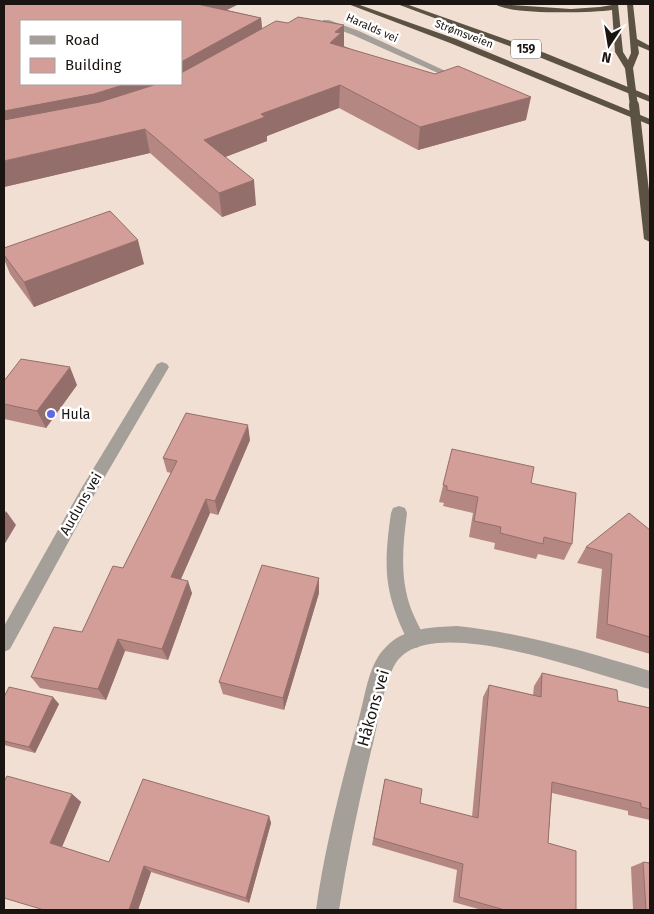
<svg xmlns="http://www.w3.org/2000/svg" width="654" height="914" viewBox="0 0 654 914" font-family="'Fira Sans',sans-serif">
	<rect width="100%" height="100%" fill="#f2dfd4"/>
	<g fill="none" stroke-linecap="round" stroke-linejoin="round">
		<path fill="#a49f98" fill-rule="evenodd" d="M399,506L405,508L407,513C403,543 400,574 409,603C413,616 420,627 425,639L422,645L416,648L410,645C384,594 383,569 391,513L393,508Z"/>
		<g fill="#a49f98" fill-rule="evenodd">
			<polygon points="323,20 329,20 359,31 465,80 458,82 353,35 323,24"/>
			<polygon points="162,362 167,364 169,367 93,497 10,649 4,652 4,626 81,489 157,364"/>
			<path d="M457,626C524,633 586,652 650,671V689C595,675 457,621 407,652C399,657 394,664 391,673C382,694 379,717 374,739C360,796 348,853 339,910H316C325,844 343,778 360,714C366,692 369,663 386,647C403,628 433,627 457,626Z"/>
		</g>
		<g fill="#5b5244" fill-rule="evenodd">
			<polygon points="348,4 357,4 456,39 650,119 650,125 450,43"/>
			<polygon points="397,4 406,4 545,53 650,96 650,102 539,57"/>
			<path d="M495,4L571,9L600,7L618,4L623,52L628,60L631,53L627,4H633L637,39L650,46V51L638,46L639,53L633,68L626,70L615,52L612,10C591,13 509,15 495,4Z"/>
			<polygon points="639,146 644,149 650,199 650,242 644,239 634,149"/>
		</g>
		<polyline stroke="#5b5244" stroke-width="8" points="629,68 634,106"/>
		<polyline stroke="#5b5244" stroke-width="10" points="634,105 639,149"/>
	</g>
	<g fill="#b58783">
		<polygon points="227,10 261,18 262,29 344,46 526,120 418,150 339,108 267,136 267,141 225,157 256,205 222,217 150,153 4,187"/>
		<polygon points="4,248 144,264 34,307 10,274 4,259"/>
		<polygon points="4,381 77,385 46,428 4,419"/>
		<polygon points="250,440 218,515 210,513 181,579 192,593 168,660 125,651 106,700 40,688 31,677 82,632 123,568 171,473 167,472 163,458"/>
		<polygon points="452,449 531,483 572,544 564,560 538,554 536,559 494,549 495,543 469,537 473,513 443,506 444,503 439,502"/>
		<polygon points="650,530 650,654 596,638 602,569 577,563 586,547"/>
		<polygon points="319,593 284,710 223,694 219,682"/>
		<polygon points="542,673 618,701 650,708 650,820 628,815 628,811 552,793 548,843 576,910 482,910 453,902 457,870 372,845 385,779 420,803 472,817 483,697 489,685 533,695 534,686"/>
		<polygon points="4,697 59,704 35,753 4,745"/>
		<polygon points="72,794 81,802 62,847 109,862 269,816 271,823 249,903 151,872 138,910 43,910"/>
		<polygon points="643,862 650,910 633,910 631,867"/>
	</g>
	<g fill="#946e6a">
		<polygon points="197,4 239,4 199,24"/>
		<polygon points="261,18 263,39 165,95 4,136 4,111 126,84 181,84 181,62"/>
		<polygon points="344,25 344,46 341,48 330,43 335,32"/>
		<polygon points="340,85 339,108 267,136 267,141 207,164 204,140 261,114"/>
		<polygon points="531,97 526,120 418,150 420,127"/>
		<polygon points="145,129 150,153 4,187 4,161"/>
		<polygon points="254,180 256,205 222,217 219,193"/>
		<polygon points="138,240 144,264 34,307 24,282"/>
		<polygon points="70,367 77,385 46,428 37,411"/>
		<polygon points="248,425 250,440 218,515 215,501"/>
		<polygon points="206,499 210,513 176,590 171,577"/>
		<polygon points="6,511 16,525 4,545 4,515"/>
		<polygon points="319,578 319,593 284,710 283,698"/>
		<polygon points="188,581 192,593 168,660 162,649"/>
		<polygon points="118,639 125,651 106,700 98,689"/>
		<polygon points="53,697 59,704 35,753 29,747"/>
		<polygon points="72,794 81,802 61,849 50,843"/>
		<polygon points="269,816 271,823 249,903 246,898"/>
		<polygon points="144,866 151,872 138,910 129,910"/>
	</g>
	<g fill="#d39d98" stroke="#946e6a">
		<polygon points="4,4 197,4 261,18 181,62 181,21 21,21 21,84 126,84 94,94 4,111"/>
		<polygon points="298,17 344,25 335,32 341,33 330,43 435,74 458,66 531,97 420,127 340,85 261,114 265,117 204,140 254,180 219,193 145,129 4,161 4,120 100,102 157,84 181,84 181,73 276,21 288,23"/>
		<polygon points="110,211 138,240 24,282 4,255 4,248"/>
		<polygon points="21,359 70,367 37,411 4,404 4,381"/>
		<polygon points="186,413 248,425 215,501 206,499 171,577 188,581 162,649 118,639 98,689 31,677 54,627 82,632 113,566 123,568 177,461 163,458"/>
		<polygon points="452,449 534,467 531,483 576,493 572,544 544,537 543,544 500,533 501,527 474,521 478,497 447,490 447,486 443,485"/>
		<polygon points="629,513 650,530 650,637 607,624 612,554 586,547"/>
		<polygon points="262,565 319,578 283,698 219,682"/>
		<polygon points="542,673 617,690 618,701 650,708 650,809 641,807 641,803 552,782 548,843 576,851 576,910 505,910 459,897 463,864 374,838 385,779 422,789 420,803 478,818 489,685 541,697"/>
		<polygon points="9,687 53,697 29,747 4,741 4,697"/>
		<polygon points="7,776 72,794 50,843 109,862 143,779 269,816 246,898 144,866 129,910 44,910 4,898 4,782"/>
		<polygon points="643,862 650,863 650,910 646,910"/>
	</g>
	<circle fill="#5f69e1" stroke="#fff" stroke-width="2" cx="51" cy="414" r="5"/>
	<g text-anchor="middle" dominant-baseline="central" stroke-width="5" stroke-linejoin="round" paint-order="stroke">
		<g font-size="11" fill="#1b1511" stroke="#fff">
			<text transform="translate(372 28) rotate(24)">Haralds vei</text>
			<text transform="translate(464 34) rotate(21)">Strømsveien</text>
		</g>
		<rect fill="#fff" stroke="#5f5b58" stroke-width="1" x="511" y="39.5" width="30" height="19" rx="4"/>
		<g font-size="12" font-weight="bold" fill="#1b1511">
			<text x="526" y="49">159</text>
		</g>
		<g font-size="14" fill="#1b1511" stroke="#fff" text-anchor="start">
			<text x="61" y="414">Hula</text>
		</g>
		<g font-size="14" fill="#1b1511" stroke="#fff">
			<text transform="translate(81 504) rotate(-60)">Auduns vei</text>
		</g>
		<g font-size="16" fill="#1b1511" stroke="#fff">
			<text transform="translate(373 708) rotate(-74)">Håkons vei</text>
		</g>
	</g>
	<rect width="654" height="914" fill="none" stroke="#1b1511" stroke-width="10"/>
	<rect x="20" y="20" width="162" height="65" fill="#ffffff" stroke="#a4a1a0"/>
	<rect x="30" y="36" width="25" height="8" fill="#a49f98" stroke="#a4a1a0"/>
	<text x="65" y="45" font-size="15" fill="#1b1511">Road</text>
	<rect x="30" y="58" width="25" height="15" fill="#d39d98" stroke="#a4a1a0"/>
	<text x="65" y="70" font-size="15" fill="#1b1511">Building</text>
	<g transform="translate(609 45) rotate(192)" stroke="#ffffff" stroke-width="4" paint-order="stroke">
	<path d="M0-4L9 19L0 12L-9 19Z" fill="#1b1511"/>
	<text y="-8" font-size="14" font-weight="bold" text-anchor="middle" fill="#1b1511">N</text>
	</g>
</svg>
